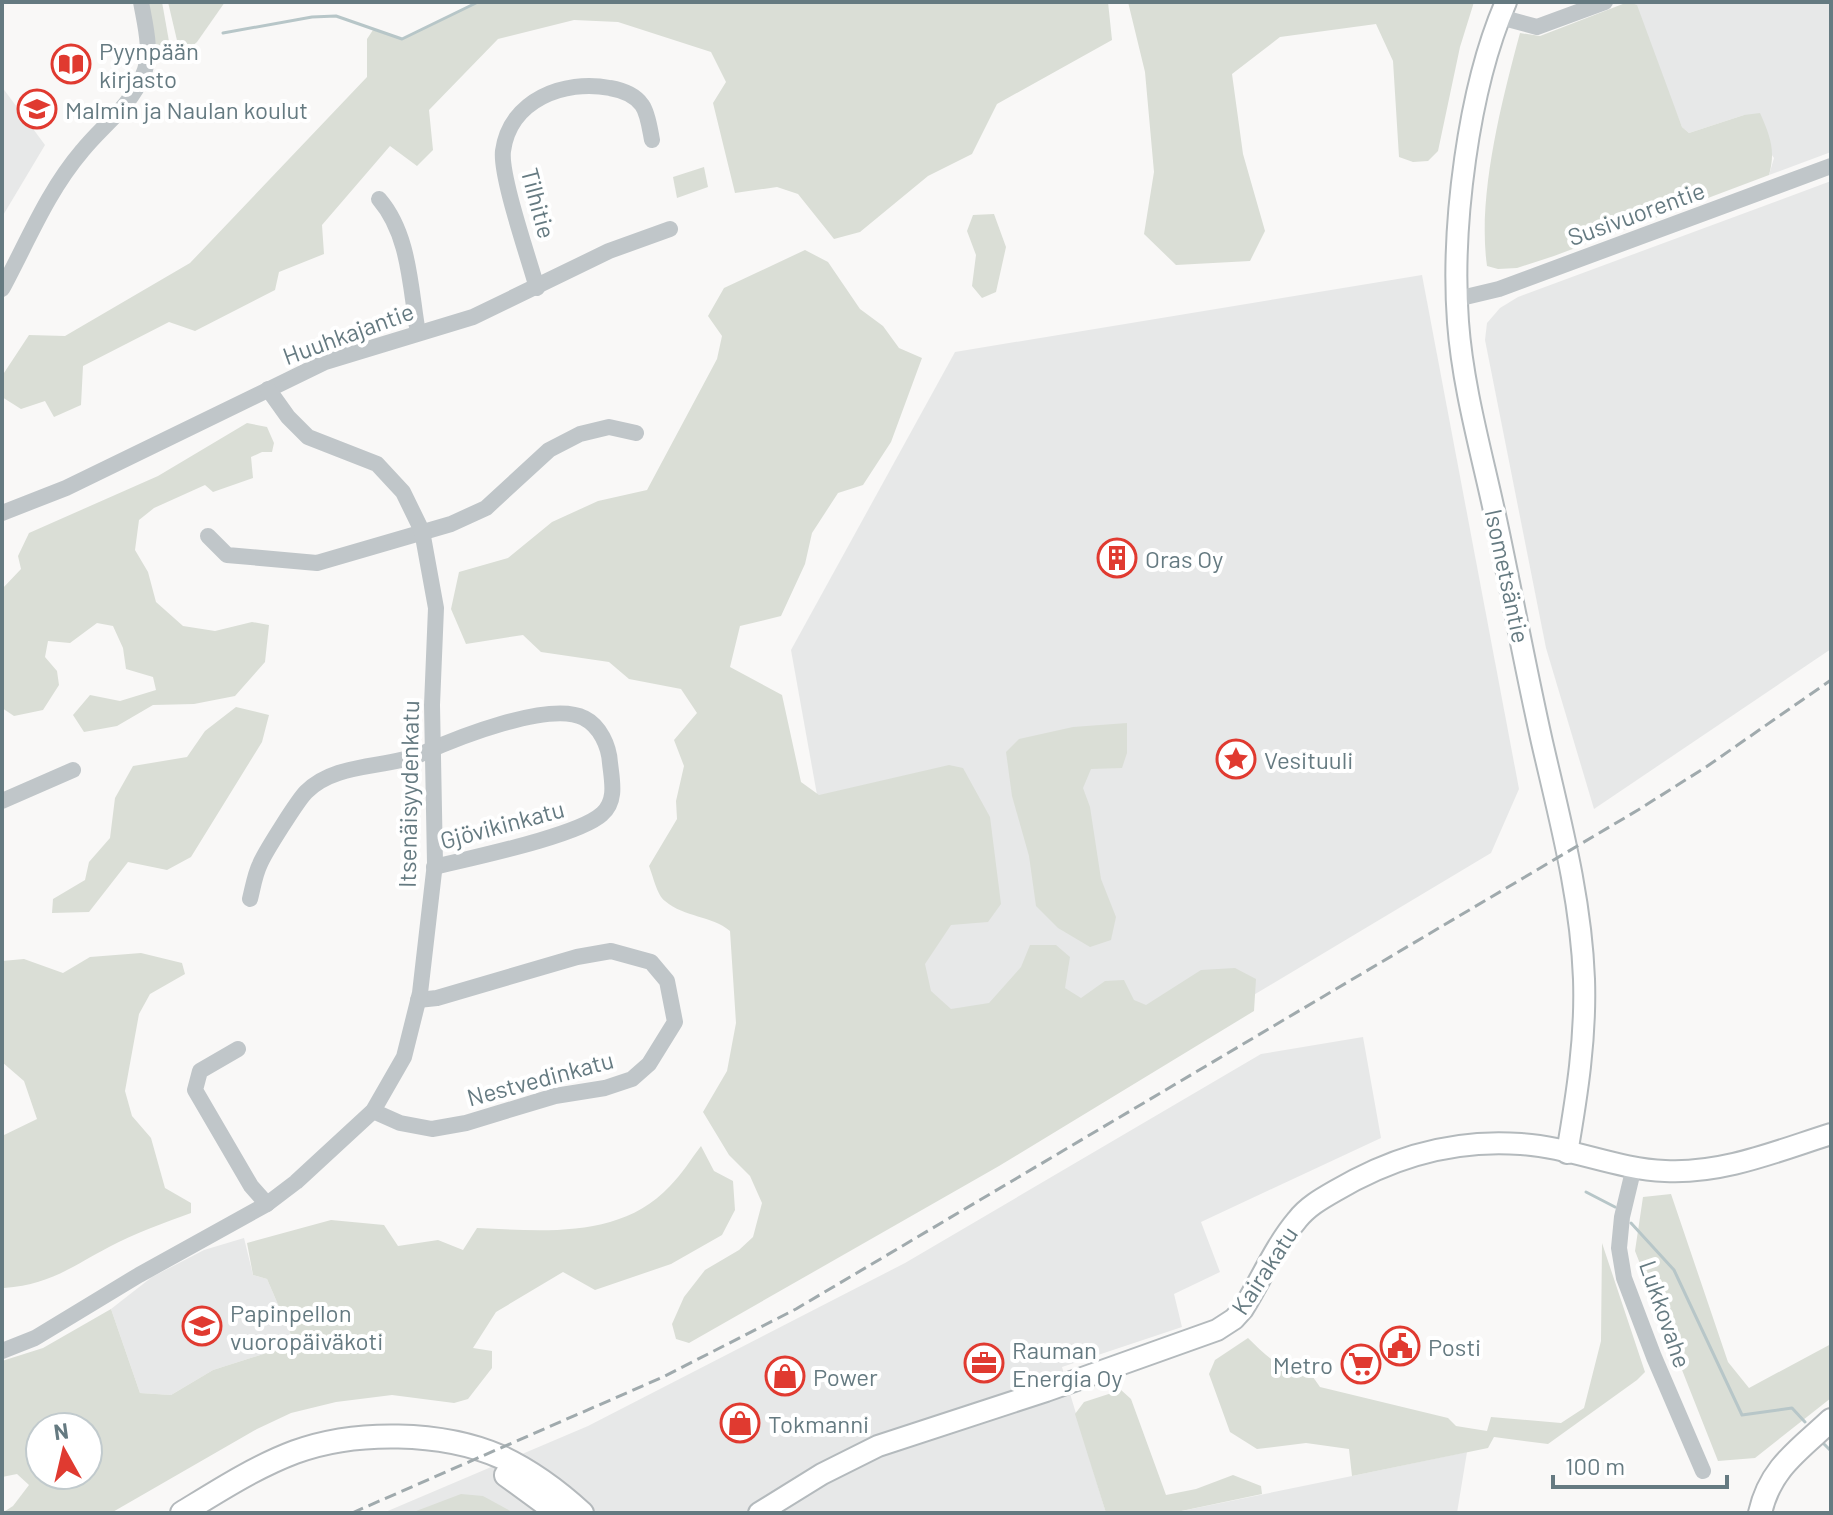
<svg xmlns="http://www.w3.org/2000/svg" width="1833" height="1515" viewBox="0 0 1833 1515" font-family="Barlow,sans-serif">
	<rect width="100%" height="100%" fill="#f9f8f7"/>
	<g fill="#e7e8e8">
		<polygon points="1632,2 1831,2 1831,152 1769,175 1774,158 1744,115 1689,133 1682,127"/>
		<polygon points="2,87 45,145 2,217"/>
		<polygon points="1831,181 1831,649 1594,809 1546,648 1485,340 1487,323 1500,308 1518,297"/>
		<polygon points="1422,275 1519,789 1491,853 1160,1051 891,1207 791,650 955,352"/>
		<polygon points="1363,1037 1381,1138 1201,1222 1220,1272 1174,1294 1182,1327 1062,1367 1106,1513 383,1513 588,1426 905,1263 1261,1054"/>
		<polygon points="244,1238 253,1275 267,1279 295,1344 213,1370 171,1395 140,1393 111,1309 152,1277 204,1250"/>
		<polygon points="1467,1452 1457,1513 1172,1513 1352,1476"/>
	</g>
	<g fill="#daded6" fill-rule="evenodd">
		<polygon points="148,2 162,2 170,47 166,52 156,49"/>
		<polygon points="168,2 225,2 197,42 184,53 179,49"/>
		<polygon points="478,2 1108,2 1112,40 997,104 972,154 928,176 860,232 834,239 798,194 777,187 735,193 713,103 726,82 711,52 618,22 574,20 498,39 429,110 433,150 417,166 390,146 322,225 324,254 279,272 275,290 195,331 169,322 83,366 81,405 54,417 45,401 21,409 2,397 2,376 29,335 65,336 190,263 367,77 367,39 373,30 402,39"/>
		<polygon points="1128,2 1474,2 1460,47 1438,151 1428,161 1413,162 1399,157 1393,61 1376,24 1280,37 1232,74 1243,154 1265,231 1250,261 1176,265 1144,234 1154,172 1145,72"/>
		<path d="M1628,2L1637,5L1682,127L1689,133L1744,115L1760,113C1770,136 1776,150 1769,175L1554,256L1517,268L1498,269L1487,266C1477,196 1502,100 1520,33L1540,36Z"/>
		<polygon points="704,167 708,187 677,198 673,177"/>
		<polygon points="994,214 1006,247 996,292 982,298 972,286 976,255 967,231 973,215"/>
		<path d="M805,250L828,262L860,309L883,326L899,348L922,358L891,442L863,485L838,493L812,533L805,564L781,616L740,626L730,667L782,695L801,782L819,795L949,765L963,768L990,817L1001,904L988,922L951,925L925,964L931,991L951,1009L989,1003L1021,967L1030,945H1056L1070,957L1065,988L1081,998L1105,981L1124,980L1134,1000L1146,1005L1201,970L1235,968L1256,979L1254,1011L999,1166L689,1343L676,1339L672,1324L684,1297L705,1270L739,1250L753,1237L762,1203L750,1176L729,1155L703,1112L727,1071L736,1023L730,931C711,915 685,918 665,901C657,895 653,876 649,866L677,819L676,801L684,766L674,740L697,713L681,689L629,679L609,662L541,652L523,635L466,644L451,609L459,572L508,558L552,522L598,501L647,490L717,359L722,336L708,316L724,288Z"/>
		<polygon points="247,423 267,427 274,443 272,452 262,452 251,457 253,478 213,492 205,485 154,508 139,520 135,550 148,572 156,602 183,626 215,631 252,622 269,625 265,662 235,696 194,704 153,705 117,726 84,732 73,715 90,695 120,701 156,690 153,677 126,669 123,648 113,626 97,623 70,643 48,641 45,657 57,671 59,685 43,710 14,716 2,708 2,589 21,569 18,556 29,533 158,476"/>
		<polygon points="236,707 269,715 262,742 191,857 167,870 128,862 89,912 52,913 53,899 85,880 89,862 110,838 115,798 133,766 187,757 205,731"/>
		<polygon points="1127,723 1127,753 1122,768 1091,769 1083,788 1090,807 1101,879 1116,917 1111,940 1090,947 1058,928 1036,906 1029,856 1012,796 1006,752 1019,739 1073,727"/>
		<path d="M141,953L182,963L185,974L150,994L139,1014L125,1091L132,1116L151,1138L165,1188L191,1203V1213C164,1223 135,1233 109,1247C71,1267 49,1285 4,1288L2,1136L37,1119L24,1081L2,1062V961L24,959L63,973L90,957Z"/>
		<path d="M701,1146L714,1171L733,1181L735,1210L722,1235L671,1264L595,1290L563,1272L496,1312L473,1348L492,1351V1368L468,1399L454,1403L392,1395L336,1402L291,1413L257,1429L111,1513H2L13,1506L29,1485L17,1474L2,1477V1361L43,1348L111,1309L140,1393L171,1395L213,1370L295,1344L267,1279L253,1275L247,1243L331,1220L384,1225L398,1246L438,1240L463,1250L477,1228C544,1231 621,1239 670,1186C682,1174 691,1159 701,1146ZM40,1427H88V1475H40Z"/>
		<polygon points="1671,1194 1728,1362 1749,1388 1831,1344 1831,1398 1755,1458 1718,1461 1635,1251 1643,1197"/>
		<path d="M1602,1243L1645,1372L1637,1380L1548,1444L1494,1437L1488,1448L1352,1476L1349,1449L1306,1443L1257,1449L1230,1432L1209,1374L1215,1360L1248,1338C1267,1357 1285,1374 1313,1377L1320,1387L1448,1418L1456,1426L1487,1431L1491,1417L1561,1423L1584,1408L1601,1341Z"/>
		<polygon points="1121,1390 1131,1399 1166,1495 1196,1489 1233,1475 1261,1486 1262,1494 1172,1513 1106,1513 1075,1414 1084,1402"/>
		<polygon points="461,1494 483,1496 514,1513 411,1513"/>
	</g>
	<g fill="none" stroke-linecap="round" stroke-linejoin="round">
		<g stroke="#b7c6c8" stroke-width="3">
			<polyline points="223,33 312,17 336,16 402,39 478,2"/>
			<polyline points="1586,1192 1615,1207"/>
			<polyline points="1631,1223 1674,1270 1742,1415 1792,1408 1805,1422"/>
			<polyline points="1821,1441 1831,1451"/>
		</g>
		<g stroke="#b4babd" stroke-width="24">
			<g id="major">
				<path d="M1506,2C1468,89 1451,227 1458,322C1463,391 1484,461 1498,529C1513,600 1526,671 1542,742C1560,820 1581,898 1584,979C1586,1038 1577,1095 1567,1153"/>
				<path d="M759,1513L822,1474L878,1446L1046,1391L1217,1330L1234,1319L1243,1309C1261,1280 1275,1246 1297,1220C1307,1207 1321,1199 1335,1191C1392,1157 1455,1139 1521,1144C1570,1147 1616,1169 1665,1171C1723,1174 1777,1151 1831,1134"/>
			</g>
		</g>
		<g stroke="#b4b9bc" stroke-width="26">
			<g id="highway">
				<polyline points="506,1475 558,1513"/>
				<path d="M182,1513C218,1491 255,1467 295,1452C355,1430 442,1431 501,1457C531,1471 558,1491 582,1513"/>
				<path d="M1760,1513C1770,1468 1799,1450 1831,1420"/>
			</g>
		</g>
		<g stroke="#c0c6c9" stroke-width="16">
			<polyline points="1500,17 1537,27 1605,2"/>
			<path d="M379,199C410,235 410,288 418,333"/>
			<path d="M537,288C529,259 500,176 503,151C510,100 564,79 610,88C622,90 635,95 642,105C648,113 650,130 652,140"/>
			<path d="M2,289C27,243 47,192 82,151C103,125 130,107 143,75C153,53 145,25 141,2"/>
			<polyline points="1457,299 1499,289 1831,166"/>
			<polyline points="2,513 66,488 325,362 473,317 609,251 670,229"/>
			<polyline points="208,536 227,555 317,563 451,524 486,508 549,450 580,434 609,427 636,433"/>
			<polyline points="2,801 73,770"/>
			<path d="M250,899C253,887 255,874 260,864C265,852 298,800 306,792C336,762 385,769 421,754C454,739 550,700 584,718C600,726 609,746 610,763C612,781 617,801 602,814C578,836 470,858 434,867"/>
			<polyline points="238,1049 200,1071 195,1090 251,1186 267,1204"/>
			<polyline points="373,1111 400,1123 432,1129 466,1123 555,1096 605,1088 632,1079 649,1064 675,1022 667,981 651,962 611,951 577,957 437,998 418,1000"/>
			<polyline points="1634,1167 1622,1217 1619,1248 1624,1278 1654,1357 1703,1471"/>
			<polyline points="2,1351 35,1338 139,1275 267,1204 296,1182 373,1111 404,1057 420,993 435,863 432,705 436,608 422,531 403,492 377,464 308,437 288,417 268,389"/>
		</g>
		<use href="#major" stroke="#fff" stroke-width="20"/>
		<use href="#highway" stroke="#fff" stroke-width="22"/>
		<polyline stroke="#a0aaad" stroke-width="3" stroke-dasharray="12 6" stroke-linecap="butt" points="352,1513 663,1377 796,1309 1638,810 1706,767 1831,680"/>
	</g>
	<defs>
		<g id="library-ring" transform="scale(2)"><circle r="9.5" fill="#fff" stroke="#e03a30" stroke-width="1.5"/><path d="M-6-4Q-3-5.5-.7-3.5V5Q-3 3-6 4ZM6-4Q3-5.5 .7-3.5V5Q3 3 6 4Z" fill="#e03a30"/></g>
		<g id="school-ring" transform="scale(2)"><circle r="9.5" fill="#fff" stroke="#e03a30" stroke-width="1.5"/><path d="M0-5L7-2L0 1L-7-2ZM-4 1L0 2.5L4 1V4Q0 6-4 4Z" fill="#e03a30"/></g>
		<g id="building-ring" transform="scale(2)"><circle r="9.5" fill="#fff" stroke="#e03a30" stroke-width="1.5"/><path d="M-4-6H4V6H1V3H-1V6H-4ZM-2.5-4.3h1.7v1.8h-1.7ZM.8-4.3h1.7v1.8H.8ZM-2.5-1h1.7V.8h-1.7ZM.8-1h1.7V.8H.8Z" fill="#e03a30"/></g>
		<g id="sight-ring" transform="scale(2)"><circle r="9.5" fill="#fff" stroke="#e03a30" stroke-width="1.5"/><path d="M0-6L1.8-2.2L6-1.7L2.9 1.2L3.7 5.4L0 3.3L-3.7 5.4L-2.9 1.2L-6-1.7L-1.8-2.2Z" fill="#e03a30"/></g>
		<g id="civic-ring" transform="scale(2)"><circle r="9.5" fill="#fff" stroke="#e03a30" stroke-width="1.5"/><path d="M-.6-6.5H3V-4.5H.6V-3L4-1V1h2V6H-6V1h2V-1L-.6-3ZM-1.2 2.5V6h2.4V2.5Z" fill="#e03a30"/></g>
		<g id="office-ring" transform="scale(2)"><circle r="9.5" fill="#fff" stroke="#e03a30" stroke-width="1.5"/><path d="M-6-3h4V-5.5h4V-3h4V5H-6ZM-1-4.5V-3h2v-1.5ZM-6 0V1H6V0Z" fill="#e03a30"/></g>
		<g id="supermarket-ring" transform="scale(2)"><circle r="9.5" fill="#fff" stroke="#e03a30" stroke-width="1.5"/><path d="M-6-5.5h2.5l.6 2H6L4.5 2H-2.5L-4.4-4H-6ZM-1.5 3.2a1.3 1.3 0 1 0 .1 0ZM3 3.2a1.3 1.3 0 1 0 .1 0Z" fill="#e03a30"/></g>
		<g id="shop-ring" transform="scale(2)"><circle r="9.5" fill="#fff" stroke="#e03a30" stroke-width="1.5"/><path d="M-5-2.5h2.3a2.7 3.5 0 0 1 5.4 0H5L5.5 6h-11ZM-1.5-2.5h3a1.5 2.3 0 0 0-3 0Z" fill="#e03a30"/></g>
	</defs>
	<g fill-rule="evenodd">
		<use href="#library-ring" x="71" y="64"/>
		<use href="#school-ring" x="37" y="109"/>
		<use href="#building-ring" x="1117" y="558"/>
		<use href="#sight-ring" x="1236" y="759"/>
		<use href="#school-ring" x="202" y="1326"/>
		<use href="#civic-ring" x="1400" y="1346"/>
		<use href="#office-ring" x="984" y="1363"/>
		<use href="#supermarket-ring" x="1361" y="1364"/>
		<use href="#shop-ring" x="785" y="1376"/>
		<use href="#shop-ring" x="740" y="1423"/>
	</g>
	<g text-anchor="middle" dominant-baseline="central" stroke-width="8" stroke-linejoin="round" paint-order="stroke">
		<g font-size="24" fill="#657a81" stroke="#fff" text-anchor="start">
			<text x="99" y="50">Pyynpään<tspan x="99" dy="28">kirjasto</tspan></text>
			<text x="65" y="109">Malmin ja Naulan koulut</text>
			<text x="1145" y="558">Oras Oy</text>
			<text x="1264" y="759">Vesituuli</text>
			<text x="230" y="1312">Papinpellon<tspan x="230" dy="28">vuoropäiväkoti</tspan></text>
			<text x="1428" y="1346">Posti</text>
			<text x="1012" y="1349">Rauman<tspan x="1012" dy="28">Energia Oy</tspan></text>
			<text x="1333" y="1364" text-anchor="end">Metro</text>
			<text x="813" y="1376">Power</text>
			<text x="768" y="1423">Tokmanni</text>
		</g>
		<g font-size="24" fill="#657a81" stroke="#fff">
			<text transform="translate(539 203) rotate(75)">Tilhitie</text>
			<text transform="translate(1636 213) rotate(-20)">Susivuorentie</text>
			<text transform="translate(348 333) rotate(-20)">Huuhkajantie</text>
			<text transform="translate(1508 576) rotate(78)">Isometsäntie</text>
			<text transform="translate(408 794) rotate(-89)">Itsenäisyydenkatu</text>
			<text transform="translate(502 824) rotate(-15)">Gjövikinkatu</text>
			<text transform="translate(540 1078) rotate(-15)">Nestvedinkatu</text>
			<text transform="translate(1264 1270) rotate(-57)">Kairakatu</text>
			<text transform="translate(1666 1314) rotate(71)">Lukkovahe</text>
		</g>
	</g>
	<rect width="1833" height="1515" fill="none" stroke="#657a81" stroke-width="8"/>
	<g transform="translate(64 1451) rotate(352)"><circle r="38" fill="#ffffff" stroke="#c1cacd" stroke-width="2"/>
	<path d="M0-6L14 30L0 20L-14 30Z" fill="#e03a30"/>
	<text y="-12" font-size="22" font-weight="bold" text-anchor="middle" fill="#657a81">N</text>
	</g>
	<path d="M1553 1475v12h174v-12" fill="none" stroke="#657a81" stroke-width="4"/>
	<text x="1565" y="1475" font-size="24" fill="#657a81" stroke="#ffffff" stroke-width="6" paint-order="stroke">100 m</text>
</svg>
